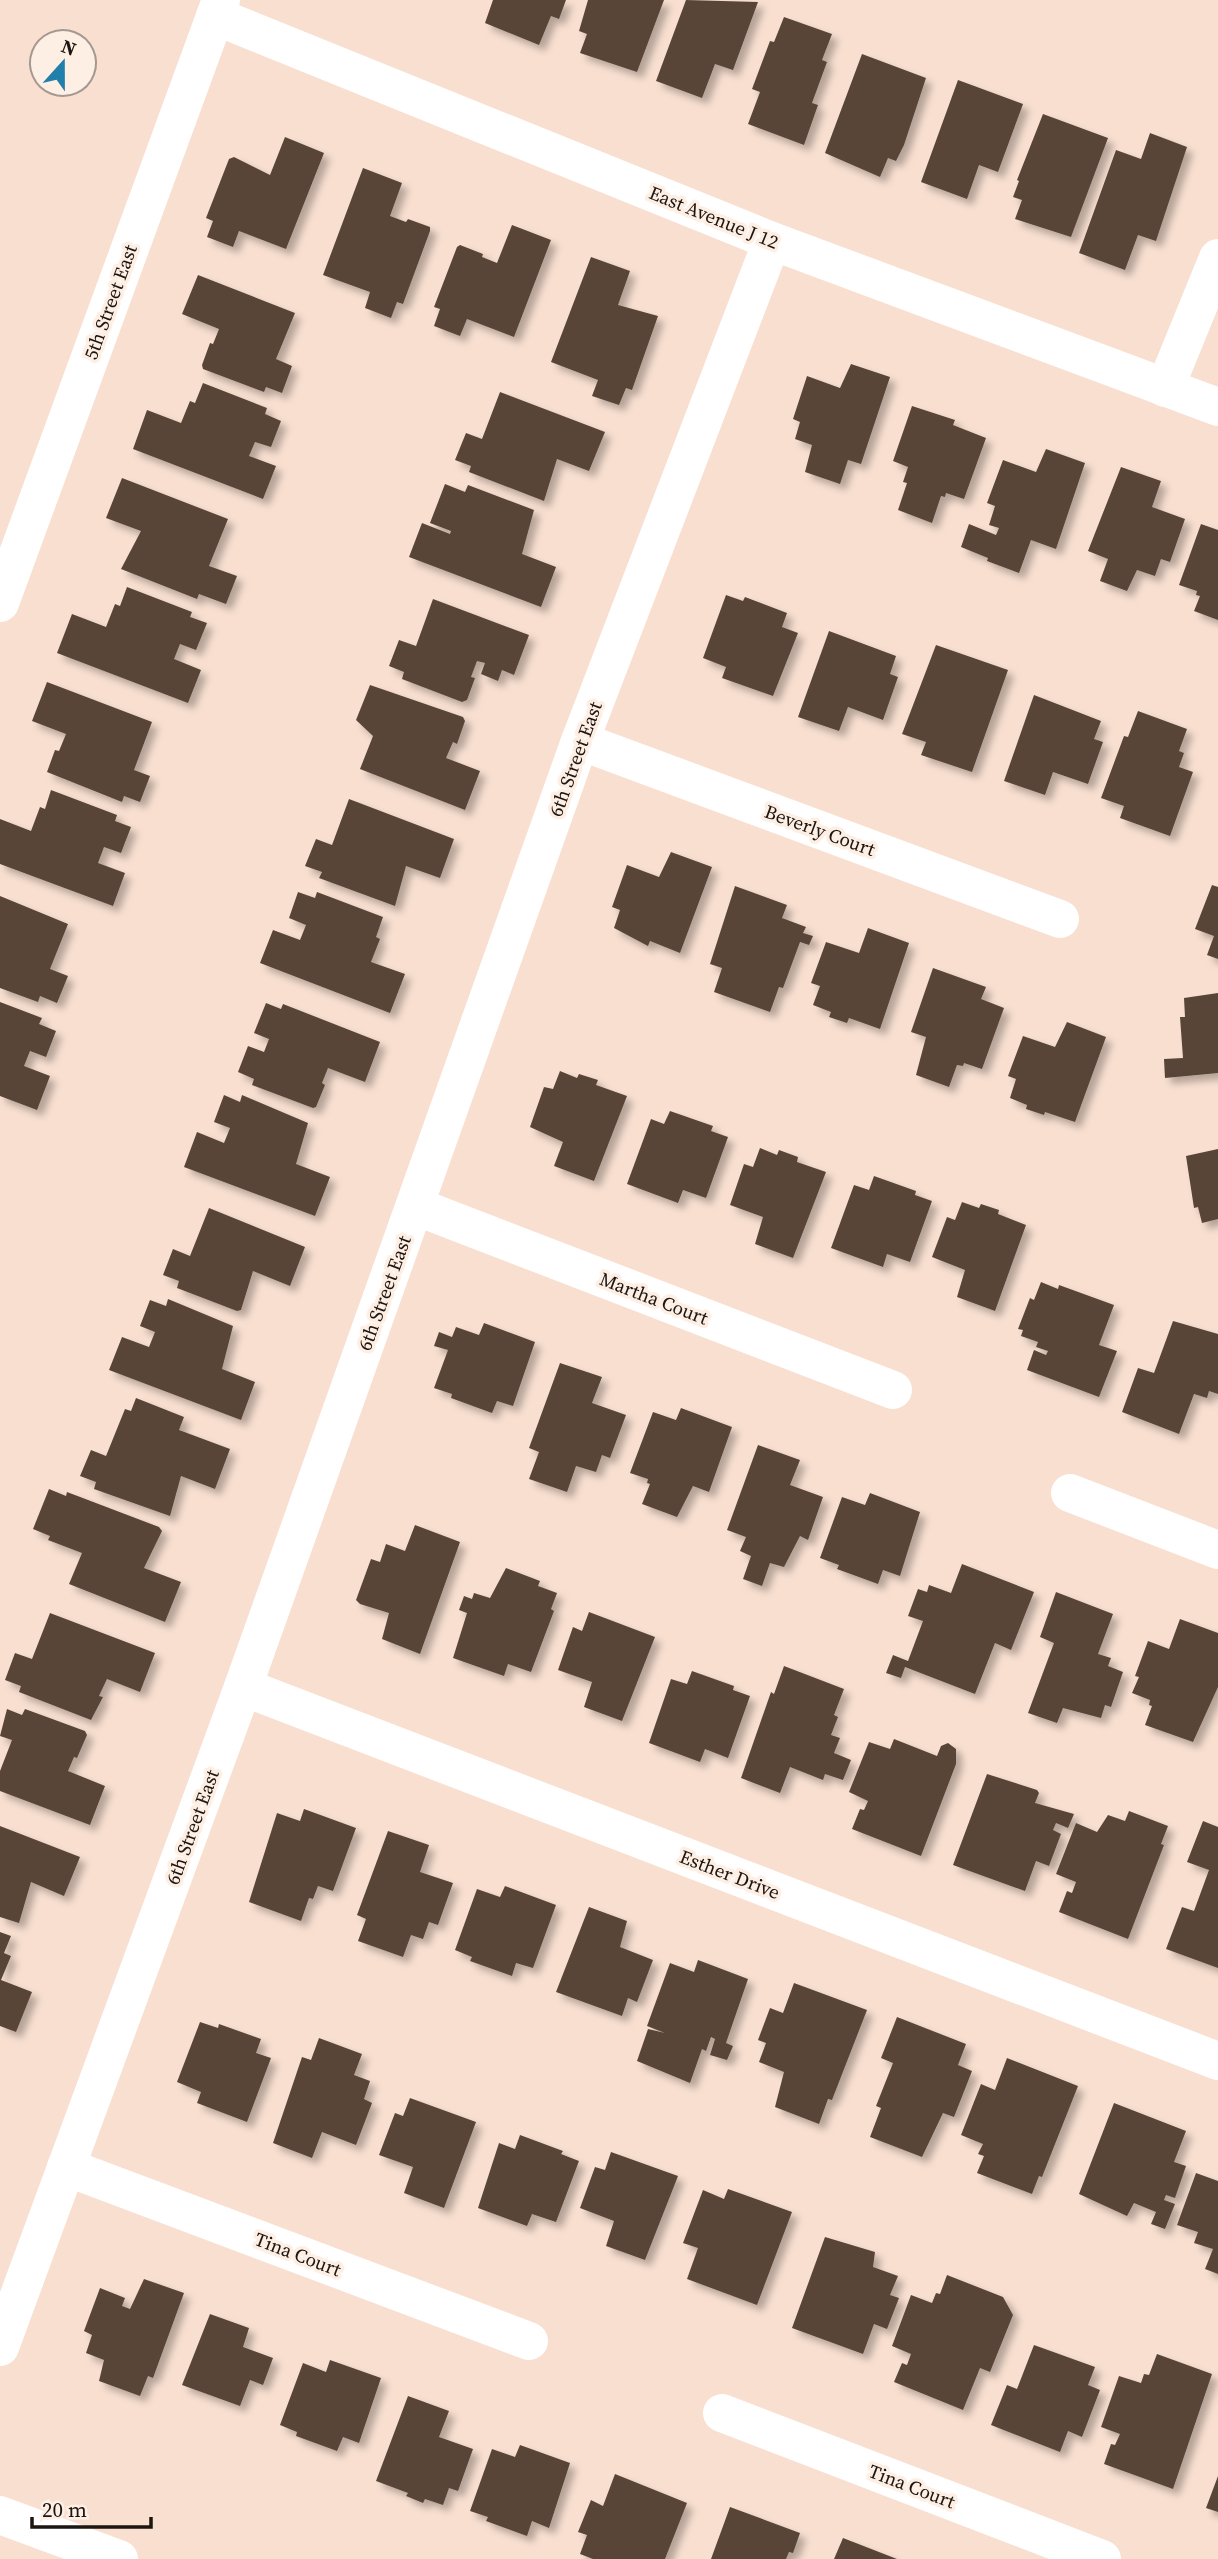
<svg xmlns="http://www.w3.org/2000/svg" width="1218" height="2559" viewBox="0 0 1218 2559" font-family="'Source Serif 4',serif">
	<defs>
		<filter id="shadow"><feDropShadow dx="6" dy="6" stdDeviation="3.5" flood-color="#0004"/></filter>
	</defs>
	<rect width="100%" height="100%" fill="#f8dfd0"/>
	<g fill="#594538" filter="url(#shadow)">
		<polygon points="493,0 566,0 559,19 551,16 539,45 485,23"/>
		<polygon points="588,0 664,0 637,72 580,53 587,34 579,31"/>
		<polygon points="686,0 758,2 733,70 715,64 702,98 656,81"/>
		<polygon points="784,17 832,34 822,60 827,62 812,103 818,105 804,145 748,124 760,92 752,89 770,41 774,42"/>
		<polygon points="862,54 926,78 904,145 896,161 888,158 880,177 825,153"/>
		<polygon points="958,80 1023,104 998,172 979,165 967,199 921,182"/>
		<polygon points="1043,114 1108,138 1071,237 1015,219 1022,200 1013,197 1019,181 1017,180"/>
		<polygon points="1150,133 1187,147 1156,241 1138,235 1125,270 1079,253 1116,150 1141,159"/>
		<polygon points="285,137 324,153 286,249 239,231 233,247 207,237 213,221 206,218 229,159 234,157 270,175"/>
		<polygon points="363,168 402,183 390,216 406,222 408,219 430,227 430,231 403,304 397,302 391,318 365,308 370,292 323,275"/>
		<polygon points="512,225 551,240 514,337 467,319 460,336 434,326 440,309 434,307 457,247 460,245 483,254 482,257 497,263"/>
		<polygon points="591,257 630,271 618,305 658,316 632,390 626,388 619,405 592,396 598,380 551,362"/>
		<polygon points="198,275 295,313 276,359 292,366 282,393 266,387 264,392 203,369 202,365 210,343 213,344 219,329 182,314"/>
		<polygon points="851,364 890,377 861,464 848,460 840,484 805,472 812,445 795,439 800,422 793,419 807,376 840,388"/>
		<polygon points="203,383 267,408 265,414 281,421 271,447 255,442 249,456 276,466 263,499 133,449 147,410 181,423 190,401 195,403"/>
		<polygon points="500,392 605,432 589,471 557,459 544,501 469,472 471,466 455,460 466,433 482,439"/>
		<polygon points="912,406 955,420 953,425 986,438 964,499 946,493 945,497 941,496 932,523 898,510 907,483 903,482 908,467 893,461"/>
		<polygon points="1046,449 1085,463 1056,549 1031,540 1019,573 987,561 988,558 961,547 969,524 996,535 999,528 989,525 995,506 987,503 1003,460 1036,472"/>
		<polygon points="1121,467 1161,481 1152,507 1185,519 1170,562 1161,559 1155,576 1137,570 1127,591 1100,581 1108,559 1088,551"/>
		<polygon points="122,478 228,519 209,566 237,576 226,604 199,594 197,599 121,569 141,531 106,518"/>
		<polygon points="445,484 465,492 468,485 534,510 522,554 556,567 541,607 409,557 422,523 450,534 451,531 430,523"/>
		<polygon points="1201,524 1218,530 1218,620 1194,611 1200,596 1196,595 1197,591 1179,585"/>
		<polygon points="127,587 192,612 190,617 207,623 196,650 180,644 174,659 201,670 188,703 57,653 72,614 106,627 115,604 120,606"/>
		<polygon points="726,595 743,601 745,597 787,613 782,627 798,633 773,696 722,678 726,667 703,658"/>
		<polygon points="433,599 529,635 514,675 502,670 498,681 481,674 485,663 477,661 471,677 475,678 467,700 462,702 402,679 404,672 389,666 399,640 416,646"/>
		<polygon points="829,631 896,656 890,674 898,677 883,720 848,707 839,731 798,717"/>
		<polygon points="936,645 1008,670 972,772 921,755 926,742 902,734"/>
		<polygon points="47,682 152,722 134,770 150,776 140,802 124,796 122,802 47,772 55,750 59,751 66,734 32,721"/>
		<polygon points="370,685 463,717 465,721 457,744 453,742 446,758 480,771 465,810 360,769 373,736 356,720"/>
		<polygon points="1034,695 1101,721 1094,739 1103,742 1088,784 1053,772 1045,795 1004,781"/>
		<polygon points="1138,711 1187,729 1179,751 1184,753 1179,767 1193,772 1170,836 1120,818 1124,806 1101,798 1124,736 1128,737"/>
		<polygon points="51,790 117,815 115,821 131,827 121,853 104,847 98,863 125,873 113,906 0,864 0,819 31,831 40,807 45,809"/>
		<polygon points="349,799 454,839 440,878 406,866 395,906 319,878 322,872 305,866 316,839 332,845"/>
		<polygon points="671,852 712,867 680,953 650,941 648,946 614,928 620,910 612,907 627,865 659,877"/>
		<polygon points="1212,885 1218,887 1218,959 1207,955 1214,936 1195,929"/>
		<polygon points="735,886 787,905 782,918 806,927 803,933 813,936 809,945 800,942 783,988 779,987 770,1012 714,992 722,968 710,964"/>
		<polygon points="298,892 315,898 317,892 383,917 376,937 380,939 371,962 405,974 390,1013 260,963 273,930 300,940 306,925 289,918"/>
		<polygon points="0,896 68,924 50,969 68,976 57,1003 40,996 38,1002 0,988"/>
		<polygon points="868,928 909,943 880,1029 849,1018 847,1023 829,1017 831,1012 813,1005 820,986 811,983 826,942 859,953"/>
		<polygon points="933,968 986,987 981,999 1004,1008 982,1069 964,1063 963,1066 957,1065 949,1087 916,1075 926,1037 911,1032"/>
		<polygon points="1218,993 1218,1073 1165,1078 1164,1059 1183,1058 1180,1017 1185,1017 1184,998"/>
		<polygon points="0,1002 42,1018 39,1024 56,1031 46,1057 30,1051 24,1066 50,1076 37,1110 0,1096"/>
		<polygon points="266,1003 281,1009 283,1004 380,1042 365,1082 328,1068 322,1083 325,1085 316,1107 313,1108 252,1085 254,1079 238,1072 248,1046 264,1052 269,1039 254,1033"/>
		<polygon points="1067,1022 1106,1037 1075,1122 1045,1112 1044,1115 1026,1109 1027,1105 1010,1098 1016,1079 1008,1076 1023,1036 1055,1047"/>
		<polygon points="560,1071 577,1078 579,1074 598,1080 596,1085 627,1096 594,1181 554,1166 563,1142 530,1127 544,1087 553,1089"/>
		<polygon points="224,1095 240,1102 242,1095 308,1123 296,1164 330,1177 315,1216 184,1167 197,1132 224,1143 230,1128 214,1122"/>
		<polygon points="670,1111 713,1126 711,1131 728,1137 706,1198 683,1190 678,1203 627,1184 651,1119 664,1124"/>
		<polygon points="760,1148 777,1155 779,1150 798,1157 797,1162 826,1172 793,1258 755,1244 763,1217 730,1205 744,1164 753,1167"/>
		<polygon points="1218,1149 1218,1219 1202,1223 1198,1207 1194,1208 1186,1156"/>
		<polygon points="874,1176 916,1191 915,1195 932,1201 910,1262 887,1254 883,1267 831,1248 854,1185 869,1190"/>
		<polygon points="962,1202 979,1208 981,1204 999,1210 998,1214 1026,1225 995,1311 957,1297 965,1270 932,1257 947,1217 955,1220"/>
		<polygon points="209,1208 305,1247 290,1286 253,1271 241,1310 237,1311 177,1288 179,1281 163,1275 173,1249 190,1256"/>
		<polygon points="1041,1282 1058,1289 1059,1285 1114,1305 1099,1345 1117,1351 1099,1397 1027,1370 1034,1350 1046,1355 1048,1351 1036,1347 1038,1342 1021,1336 1023,1330 1018,1329 1030,1298 1034,1300"/>
		<polygon points="168,1299 233,1326 222,1369 255,1382 241,1420 109,1370 122,1337 149,1347 155,1332 140,1326 150,1300 166,1306"/>
		<polygon points="1173,1321 1218,1334 1218,1394 1209,1391 1207,1398 1194,1394 1179,1434 1122,1412 1138,1368 1154,1373"/>
		<polygon points="484,1323 535,1342 513,1406 497,1401 492,1413 451,1398 452,1394 434,1388 448,1350 434,1346 439,1332 452,1337 456,1327 479,1335"/>
		<polygon points="560,1363 602,1377 592,1403 626,1415 610,1458 602,1455 596,1472 576,1466 567,1492 529,1479 539,1452 529,1448"/>
		<polygon points="136,1398 184,1417 179,1430 230,1449 215,1489 181,1476 170,1516 94,1489 96,1482 80,1476 91,1450 106,1456 125,1409 131,1411"/>
		<polygon points="681,1408 732,1427 709,1492 693,1486 677,1517 642,1504 650,1484 647,1483 648,1479 630,1473 653,1412 676,1420"/>
		<polygon points="758,1445 800,1460 790,1485 823,1497 808,1540 800,1536 784,1567 770,1563 762,1586 743,1579 751,1556 740,1551 746,1537 727,1530"/>
		<polygon points="49,1489 66,1496 67,1492 159,1527 162,1531 144,1568 181,1582 165,1622 69,1584 82,1553 48,1540 50,1536 33,1529"/>
		<polygon points="870,1493 920,1512 900,1576 883,1570 878,1584 837,1569 839,1565 820,1558 842,1497 865,1505"/>
		<polygon points="415,1525 460,1542 420,1654 382,1639 389,1613 360,1604 356,1600 371,1559 380,1562 386,1544 405,1551"/>
		<polygon points="962,1564 1034,1592 1011,1650 995,1643 975,1694 905,1667 901,1678 886,1673 893,1655 908,1661 923,1621 908,1616 918,1589 927,1592 929,1585 951,1593"/>
		<polygon points="506,1568 540,1581 538,1586 557,1593 551,1609 554,1611 531,1672 508,1664 504,1676 453,1658 467,1613 459,1610 464,1596 472,1599 474,1593 490,1598"/>
		<polygon points="1056,1592 1113,1614 1098,1654 1111,1658 1108,1666 1123,1672 1111,1707 1105,1705 1101,1718 1063,1708 1057,1723 1028,1713 1054,1643 1040,1637"/>
		<polygon points="589,1612 655,1637 622,1721 584,1707 592,1682 558,1670 573,1627 582,1631"/>
		<polygon points="50,1613 155,1653 140,1692 107,1679 99,1696 103,1697 91,1720 19,1692 21,1686 5,1680 15,1653 32,1659"/>
		<polygon points="1180,1619 1218,1633 1218,1687 1193,1742 1145,1725 1152,1706 1149,1705 1150,1700 1132,1693 1139,1677 1135,1676 1148,1641 1169,1649"/>
		<polygon points="784,1666 844,1689 834,1715 838,1717 831,1735 840,1738 834,1753 851,1760 843,1780 825,1774 823,1780 790,1767 780,1793 741,1778 771,1692 774,1694"/>
		<polygon points="692,1671 734,1686 733,1690 750,1696 728,1758 705,1749 700,1762 649,1743 671,1679 687,1684"/>
		<polygon points="7,1709 22,1715 25,1709 85,1731 87,1735 77,1758 74,1757 68,1771 105,1786 90,1825 0,1791 0,1771 12,1740 0,1736"/>
		<polygon points="894,1739 937,1756 941,1746 948,1743 956,1749 956,1764 921,1856 852,1829 860,1809 864,1810 868,1801 849,1792 869,1742 890,1749"/>
		<polygon points="987,1774 1037,1790 1039,1793 1035,1803 1074,1814 1068,1828 1056,1823 1053,1830 1061,1834 1049,1866 1036,1861 1025,1891 953,1865"/>
		<polygon points="304,1809 356,1828 333,1891 318,1886 313,1899 309,1898 301,1921 249,1902 277,1813 300,1821"/>
		<polygon points="1129,1811 1168,1826 1161,1844 1164,1845 1128,1939 1059,1912 1067,1891 1072,1893 1076,1882 1056,1874 1076,1823 1097,1832 1108,1815 1125,1821"/>
		<polygon points="1203,1821 1218,1827 1218,1968 1166,1949 1182,1907 1194,1911 1209,1870 1187,1862"/>
		<polygon points="0,1826 80,1857 64,1896 31,1882 19,1923 0,1917"/>
		<polygon points="388,1831 429,1845 420,1872 453,1883 438,1925 429,1922 423,1939 411,1935 403,1957 358,1941 366,1919 357,1915"/>
		<polygon points="505,1886 556,1905 533,1968 516,1963 512,1976 470,1961 472,1957 455,1950 477,1889 500,1897"/>
		<polygon points="589,1907 627,1921 620,1947 653,1960 637,2002 628,1998 622,2016 556,1992"/>
		<polygon points="0,1932 11,1936 4,1953 11,1956 1,1980 32,1992 16,2032 0,2026"/>
		<polygon points="698,1960 748,1979 726,2043 733,2046 727,2060 710,2055 715,2039 711,2037 706,2051 702,2049 690,2083 637,2061 648,2029 665,2033 647,2026 670,1963 694,1972"/>
		<polygon points="794,1983 867,2010 832,2100 828,2099 819,2124 775,2107 784,2072 759,2062 766,2043 758,2040 770,2008 783,2013"/>
		<polygon points="897,2017 966,2044 958,2065 972,2071 954,2117 943,2113 922,2157 870,2137 881,2108 876,2106 893,2063 881,2058"/>
		<polygon points="200,2022 218,2028 219,2024 261,2039 256,2053 271,2058 247,2122 197,2103 201,2092 177,2082"/>
		<polygon points="319,2038 362,2054 354,2075 370,2081 364,2099 372,2103 356,2145 322,2132 312,2158 273,2143 302,2057 311,2060"/>
		<polygon points="1007,2058 1078,2086 1042,2177 1039,2176 1032,2194 977,2173 984,2156 978,2154 983,2144 961,2135 981,2084 995,2090"/>
		<polygon points="410,2098 476,2122 444,2208 404,2193 413,2167 379,2155 395,2113 403,2116"/>
		<polygon points="1114,2103 1186,2131 1174,2162 1186,2166 1175,2198 1166,2195 1164,2200 1175,2204 1165,2229 1151,2224 1156,2212 1134,2203 1127,2216 1079,2194"/>
		<polygon points="520,2135 563,2151 561,2154 579,2161 556,2222 532,2214 527,2226 478,2208 499,2143 515,2149"/>
		<polygon points="611,2152 678,2176 645,2260 606,2246 614,2221 580,2208 595,2167 605,2170"/>
		<polygon points="1196,2173 1218,2181 1218,2274 1205,2269 1213,2249 1194,2243 1198,2232 1177,2225"/>
		<polygon points="728,2189 792,2212 757,2305 687,2279 698,2248 683,2243 703,2190 724,2199"/>
		<polygon points="825,2237 875,2252 873,2267 898,2276 890,2295 899,2298 887,2329 874,2324 863,2354 792,2328"/>
		<polygon points="947,2275 1003,2297 1013,2315 990,2372 980,2368 963,2410 894,2382 902,2363 907,2365 911,2354 892,2346 911,2295 932,2303 936,2293 940,2294"/>
		<polygon points="144,2279 184,2293 153,2378 148,2376 140,2396 99,2381 104,2360 86,2353 92,2335 84,2331 100,2288 125,2298 122,2306 130,2309"/>
		<polygon points="210,2314 249,2328 243,2347 273,2358 263,2385 250,2380 240,2406 182,2385"/>
		<polygon points="1034,2345 1095,2367 1088,2385 1100,2390 1082,2437 1068,2431 1060,2452 991,2425 1007,2385 1017,2389"/>
		<polygon points="1157,2354 1212,2374 1173,2489 1104,2464 1111,2444 1115,2445 1120,2434 1101,2427 1119,2376 1141,2383 1144,2374 1149,2375"/>
		<polygon points="330,2360 381,2378 359,2443 343,2437 337,2451 296,2436 297,2432 280,2425 303,2363 326,2372"/>
		<polygon points="408,2396 449,2411 439,2437 473,2449 458,2491 449,2488 443,2505 425,2499 423,2503 406,2496 408,2493 376,2481"/>
		<polygon points="520,2445 570,2463 549,2528 532,2521 527,2536 486,2521 488,2517 470,2511 492,2449 515,2457"/>
		<polygon points="615,2474 687,2503 665,2559 593,2559 580,2554 587,2535 578,2532 591,2500 603,2506"/>
		<polygon points="1218,2476 1218,2512 1206,2508"/>
		<polygon points="730,2507 800,2533 793,2553 789,2552 786,2559 711,2559"/>
		<polygon points="843,2538 897,2559 834,2559"/>
	</g>
	<g fill="none" stroke-linecap="round" stroke-linejoin="round">
		<g stroke="#fff" stroke-width="38">
			<polyline points="215,16 772,241 1218,407"/>
			<polyline points="1165,388 1218,258"/>
			<polyline points="0,603 221,0"/>
			<polyline points="580,741 1060,919"/>
			<polyline points="415,1206 893,1390"/>
			<polyline points="1070,1493 1218,1550"/>
			<polyline points="243,1687 1218,2061"/>
			<polyline points="66,2167 529,2341"/>
			<polyline points="0,2347 243,1687 580,741 772,241"/>
			<polyline points="722,2413 1102,2559"/>
		</g>
		<polyline stroke="#fff" stroke-width="38" points="0,2515 119,2559"/>
	</g>
	<g text-anchor="middle" dominant-baseline="central" stroke-width="7" stroke-linejoin="round" paint-order="stroke">
		<g font-size="19" fill="#1d1510" stroke="#feefe5">
			<text transform="translate(714 217) rotate(22)">East Avenue J 12</text>
			<text transform="translate(110 302) rotate(-70)">5th Street East</text>
			<text transform="translate(575 759) rotate(-70)">6th Street East</text>
			<text transform="translate(820 830) rotate(20)">Beverly Court</text>
			<text transform="translate(384 1293) rotate(-70)">6th Street East</text>
			<text transform="translate(654 1298) rotate(21)">Martha Court</text>
			<text transform="translate(192 1827) rotate(-70)">6th Street East</text>
			<text transform="translate(730 1874) rotate(21)">Esther Drive</text>
			<text transform="translate(298 2254) rotate(21)">Tina Court</text>
			<text transform="translate(912 2486) rotate(21)">Tina Court</text>
		</g>
	</g>
	<g transform="translate(63 63) rotate(21)"><circle r="33" fill="#feefe5" stroke="#a49890" stroke-width="2"/>
	<path d="M0-5L12 26L0 18L-12 26Z" fill="#207fab"/>
	<text y="-10" font-size="19" font-weight="bold" text-anchor="middle" fill="#1d1510">N</text>
	</g>
	<path d="M32 2517v10h119v-10" fill="none" stroke="#1d1510" stroke-width="3.5"/>
	<text x="42" y="2517" font-size="21" fill="#1d1510" stroke="#feefe5" stroke-width="5" paint-order="stroke">20 m</text>
</svg>
